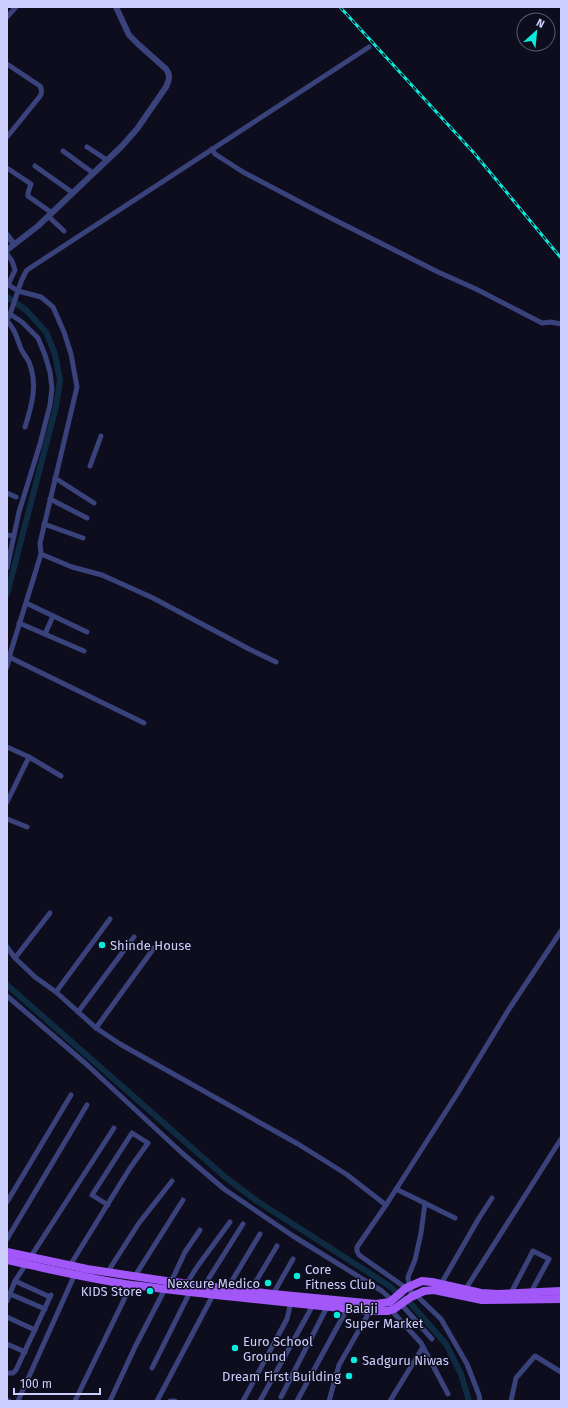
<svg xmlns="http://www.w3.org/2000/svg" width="568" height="1408" viewBox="0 0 568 1408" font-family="'Fira Sans',sans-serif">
	<rect width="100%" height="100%" fill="#0d0d1e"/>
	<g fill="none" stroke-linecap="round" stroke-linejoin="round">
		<g stroke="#0e2b41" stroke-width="6">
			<polyline points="7,297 26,310 46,332 55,354 60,380 56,407 7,594"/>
			<polyline points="7,985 225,1177 257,1201 388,1285 412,1305 446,1344 461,1374 469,1401"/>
		</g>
		<g stroke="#3a427b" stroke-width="5">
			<polyline points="7,17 16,7"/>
			<path d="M7,64L40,86C42,89 42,91 41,95L7,137"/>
			<polyline points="87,147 107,160"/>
			<polyline points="212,149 215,154 243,172 319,212 438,272 476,289 542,323 551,322 561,324"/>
			<polyline points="63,151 93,173"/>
			<polyline points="35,166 73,193"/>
			<polyline points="7,168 31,184 28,193 28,196 52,213"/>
			<polyline points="48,216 64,231"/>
			<polyline points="7,254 12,261 15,270 8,285"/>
			<polyline points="7,284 18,291 41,297 53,307 64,332 71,354 77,387 40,543 41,554 72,567 102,575 153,598 249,649 276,662"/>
			<path d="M7,320C16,304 17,285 27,270L369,47"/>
			<path d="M7,321C15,329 17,338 21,349C23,353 27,358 29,362C38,384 32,405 25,427"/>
			<polyline points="90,466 101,436"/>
			<polyline points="55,478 94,503"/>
			<polyline points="7,493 16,497"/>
			<polyline points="50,499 87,518"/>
			<polyline points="44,524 83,538"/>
			<polyline points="7,535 14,536"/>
			<polyline points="7,568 19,512 40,444 50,405 52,388 50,372 45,355 38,338 22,322 10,314"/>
			<polyline points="26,603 87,632"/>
			<polyline points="19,623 84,651"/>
			<polyline points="45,634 53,616"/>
			<polyline points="9,657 144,723"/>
			<polyline points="7,667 11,651 41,554"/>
			<polyline points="7,747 29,757 61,776"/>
			<polyline points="7,802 29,757"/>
			<polyline points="7,819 27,827"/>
			<polyline points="7,947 15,958 35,977 56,992 96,1028 120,1044 298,1144 346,1174 386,1205"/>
			<polyline points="15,958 50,913"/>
			<polyline points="56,992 110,919"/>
			<polyline points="7,996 85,1063 182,1153 224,1189 293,1236 382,1291 392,1300"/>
			<polyline points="78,1012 134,937"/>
			<polyline points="96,1028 154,948"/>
			<polyline points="396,1189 455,1218"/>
			<polyline points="7,1202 71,1095"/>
			<polyline points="7,1239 87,1105"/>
			<polyline points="69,1267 130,1168 148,1143 132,1133 92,1195 108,1205"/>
			<polyline points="107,1273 139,1223 172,1181"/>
			<polyline points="135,1276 183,1200"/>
			<polyline points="15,1281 50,1297"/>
			<polyline points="171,1282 185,1252 200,1230"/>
			<polyline points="187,1283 197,1267 230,1222"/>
			<polyline points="441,1284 479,1218 492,1198"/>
			<polyline points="204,1286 243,1224"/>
			<polyline points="409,1286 408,1277 415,1260 421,1233 425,1203"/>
			<polyline points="227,1289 260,1234"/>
			<polyline points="465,1290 561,1139"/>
			<polyline points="249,1293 277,1246"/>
			<polyline points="511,1293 533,1251 549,1259 531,1292"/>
			<polyline points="10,1294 45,1309"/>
			<polyline points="273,1294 293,1259"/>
			<polyline points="7,1301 15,1281 114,1128"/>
			<polyline points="401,1304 432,1339"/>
			<polyline points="391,1310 421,1343 448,1394"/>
			<polyline points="7,1317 35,1330"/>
			<polyline points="7,1344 25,1352"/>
			<polyline points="152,1368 190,1292"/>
			<polyline points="7,1373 13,1373 16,1370 51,1295"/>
			<polyline points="281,1397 327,1307"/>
			<polyline points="7,1400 9,1401"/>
			<polyline points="18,1401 75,1274"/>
			<polyline points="75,1401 131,1285"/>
			<polyline points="110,1401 135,1347 166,1287"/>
			<polyline points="157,1401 213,1295"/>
			<polyline points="170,1401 175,1401"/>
			<polyline points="243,1401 287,1319 291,1302"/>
			<polyline points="260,1401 313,1305"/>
			<polyline points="297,1401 347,1309"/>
			<polyline points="329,1401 339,1365 370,1311"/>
			<polyline points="390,1401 423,1347"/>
			<polyline points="480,1401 479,1395 467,1364 441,1319 416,1295 359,1255 357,1251 357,1247 386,1205 459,1091 509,1009 561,931"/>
			<polyline points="511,1401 516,1378 535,1356 561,1372"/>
		</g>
		<g stroke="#3a427b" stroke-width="6">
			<polyline points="7,235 14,244"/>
			<path d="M7,250L38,226L122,146L137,129L166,87C169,80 171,76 166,69L138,44L129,35L116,7"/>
		</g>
		<g stroke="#a258f8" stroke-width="8">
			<polyline points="7,1252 87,1269 166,1281 273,1294 376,1304 390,1302 406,1288 422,1281 432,1282 481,1293 498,1294 561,1291"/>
			<path d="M7,1260C48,1269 90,1279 132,1285C211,1295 290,1303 370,1311H388L394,1309L411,1297L424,1291L434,1290L482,1300L561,1299"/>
		</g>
		<g stroke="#0aebdc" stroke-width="3">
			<polyline id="rail" points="340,7 474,153 561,258"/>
		</g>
		<use href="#rail" stroke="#0d0d1e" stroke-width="1.5" stroke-dasharray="4.5" stroke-linecap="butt"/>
	</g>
	<g fill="#0aebdc" stroke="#0d0d1e" stroke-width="1.5">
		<circle cx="102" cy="945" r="4"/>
		<circle cx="297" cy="1276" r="4"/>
		<circle cx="268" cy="1283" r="4"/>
		<circle cx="150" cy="1291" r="4"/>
		<circle cx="337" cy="1315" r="4"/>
		<circle cx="235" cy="1348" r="4"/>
		<circle cx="354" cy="1360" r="4"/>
		<circle cx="349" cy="1376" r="4"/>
	</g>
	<g text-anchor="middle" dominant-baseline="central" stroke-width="3" stroke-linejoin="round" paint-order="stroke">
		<g font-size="13" fill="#cccffd" stroke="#0d0d1e" text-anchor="start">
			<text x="110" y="945">Shinde House</text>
			<text x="305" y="1269">Core<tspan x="305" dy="15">Fitness Club</tspan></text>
			<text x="260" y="1283" text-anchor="end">Nexcure Medico</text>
			<text x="142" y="1291" text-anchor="end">KIDS Store</text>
			<text x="345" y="1308">Balaji<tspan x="345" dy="15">Super Market</tspan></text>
			<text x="243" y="1341">Euro School<tspan x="243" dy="15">Ground</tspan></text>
			<text x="362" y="1360">Sadguru Niwas</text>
			<text x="341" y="1376" text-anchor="end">Dream First Building</text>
		</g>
	</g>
	<rect width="568" height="1408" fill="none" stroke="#cccffd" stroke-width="16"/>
	<g transform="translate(536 32) rotate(27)"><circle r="19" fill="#0d0d1e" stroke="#595b77"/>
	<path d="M0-3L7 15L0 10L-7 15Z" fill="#0aebdc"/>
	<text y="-6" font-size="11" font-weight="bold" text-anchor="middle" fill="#cccffd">N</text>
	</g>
	<path d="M14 1388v6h86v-6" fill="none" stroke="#cccffd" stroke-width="2"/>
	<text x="20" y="1388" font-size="12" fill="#cccffd" stroke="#0d0d1e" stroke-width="3" paint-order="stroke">100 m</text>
</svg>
